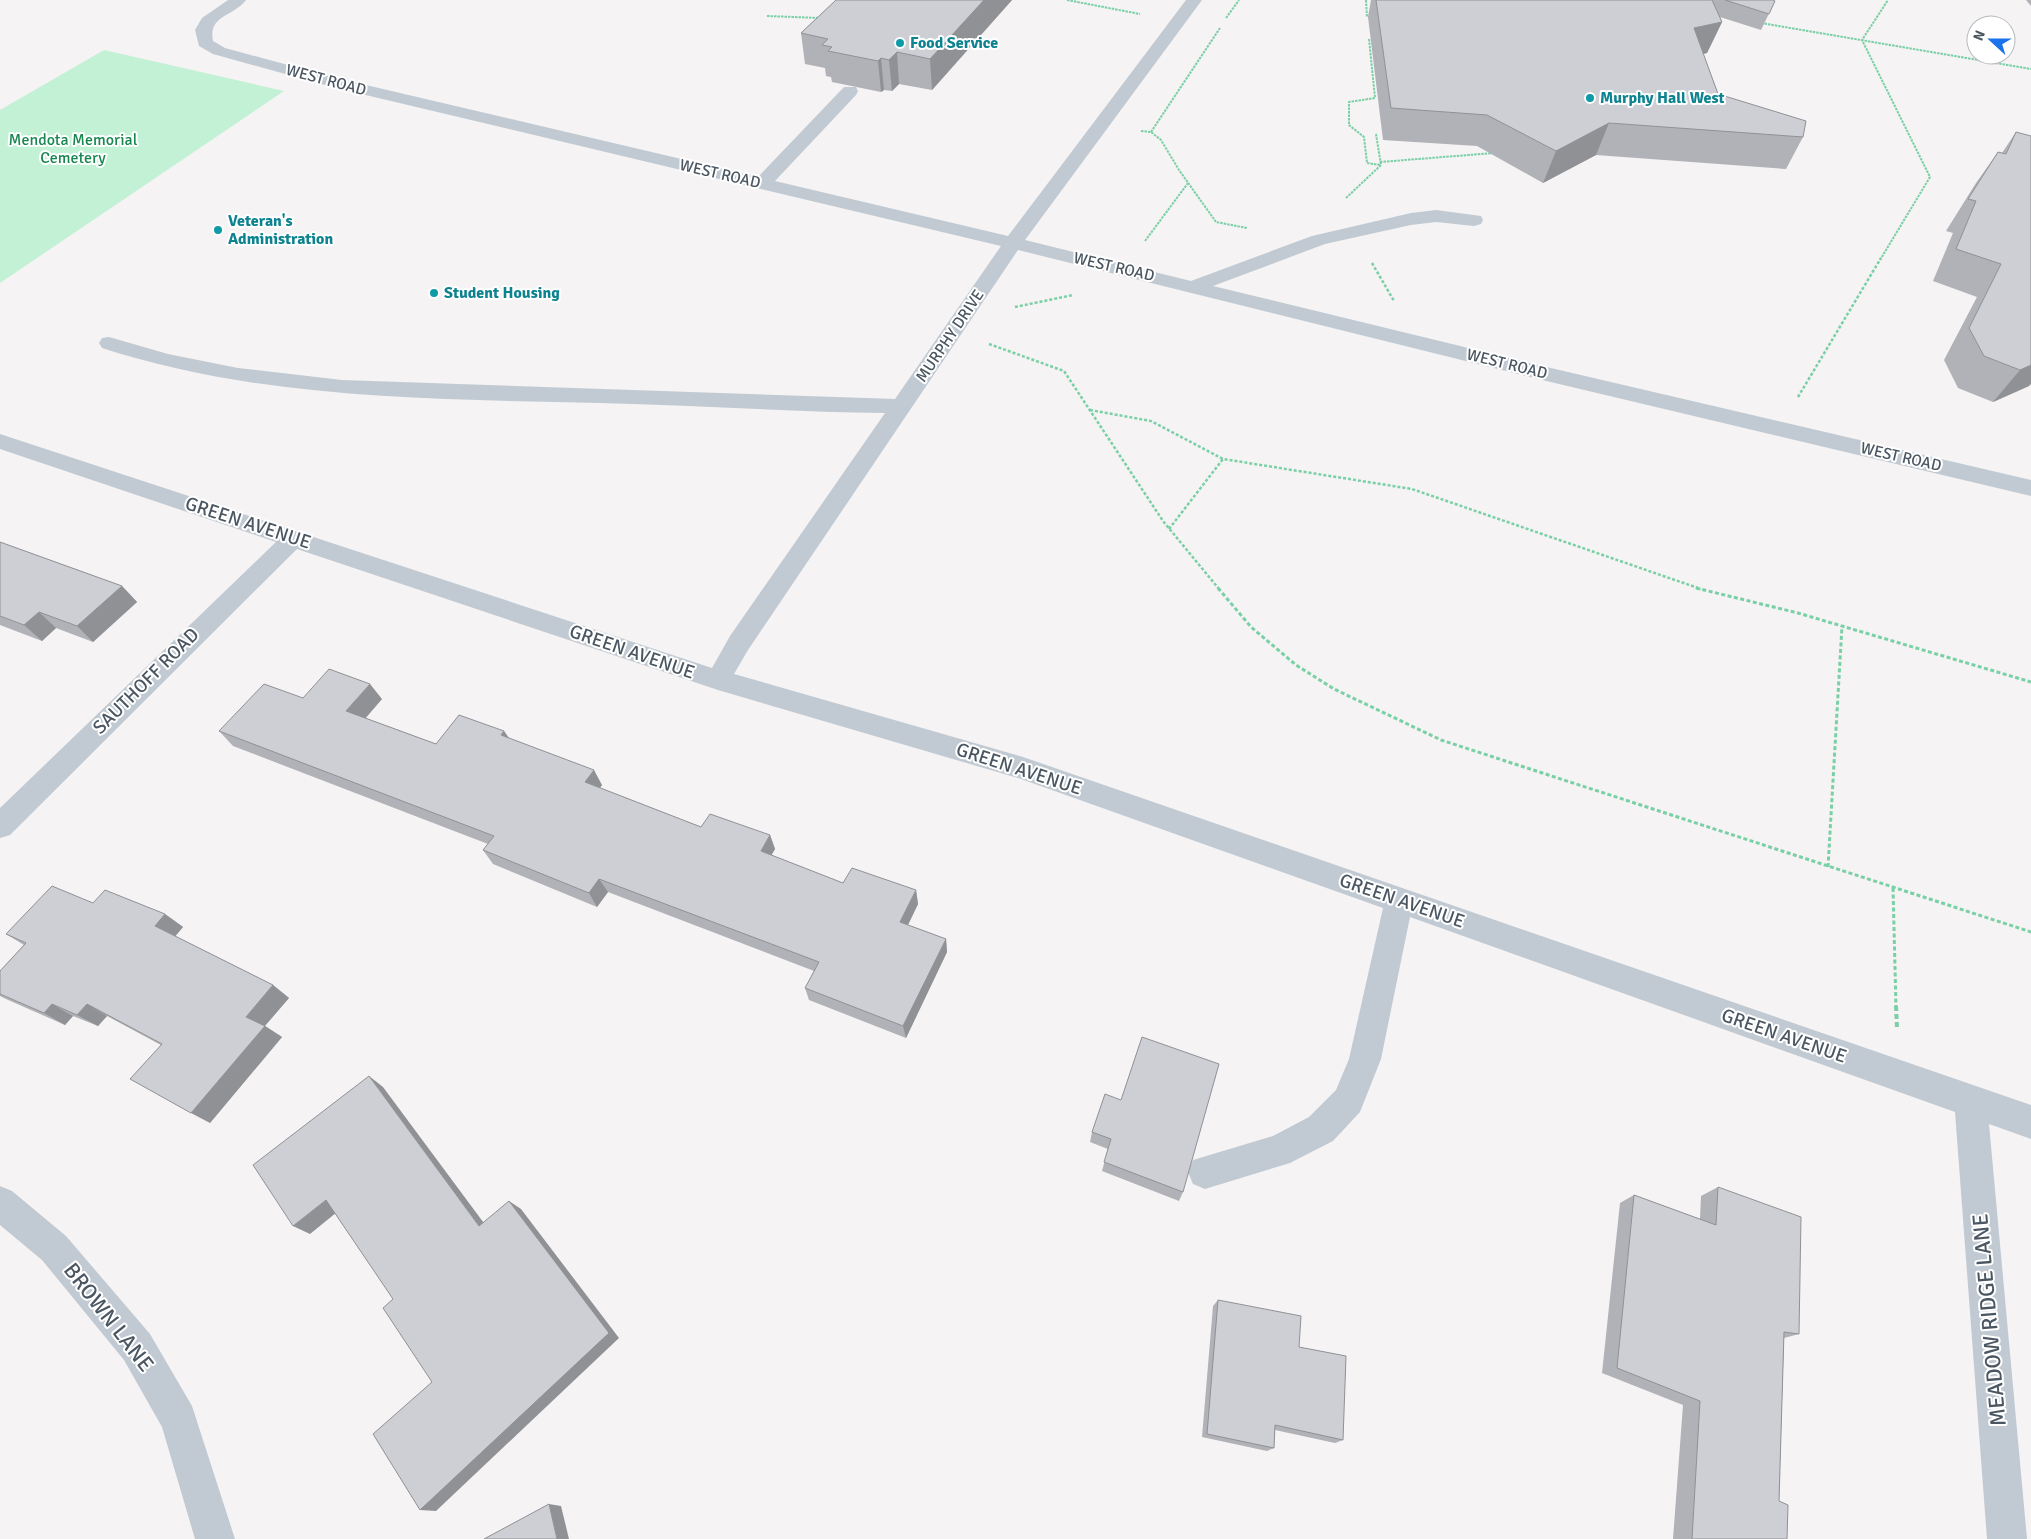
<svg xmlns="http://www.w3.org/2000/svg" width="2031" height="1539" viewBox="0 0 2031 1539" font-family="Signika,sans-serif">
	<rect width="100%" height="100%" fill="#f5f3f3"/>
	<polygon fill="#c3f1d5" points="104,50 284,91 0,283 0,110"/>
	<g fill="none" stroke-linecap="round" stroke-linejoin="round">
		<g stroke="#7ad0a6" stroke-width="2" stroke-dasharray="2.5 1" stroke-linecap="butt">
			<polyline points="1067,0 1140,14"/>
			<polyline points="1366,0 1367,17"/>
			<polyline points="767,16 821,18"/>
			<polyline points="1226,18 1239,0"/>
			<polyline points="1761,23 2031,69"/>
			<polyline points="1369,39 1375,98 1349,102 1349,125 1364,137 1367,163 1380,165"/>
			<polyline points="1141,131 1151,132 1161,140 1179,170 1216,222 1247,228"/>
			<polyline points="1151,132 1220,28"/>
			<polyline points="1380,162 1494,153"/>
			<polyline points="1346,198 1381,165 1376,134"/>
			<polyline points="1145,241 1188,183"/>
			<polyline points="1880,260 1930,177 1862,40 1888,0"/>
		</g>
		<g stroke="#7ad0a6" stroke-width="2.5" stroke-dasharray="3 2" stroke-linecap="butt">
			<polyline points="1372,263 1394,301"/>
			<polyline points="1015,307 1073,295"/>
			<polyline points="989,344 1064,371 1163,521 1219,589"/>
			<polyline points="1798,397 1881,258"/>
			<polyline points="1090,410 1151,421 1223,459 1412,489 1701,589"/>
			<polyline points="1169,529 1223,459"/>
		</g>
		<g stroke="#7ad0a6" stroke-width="3" stroke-dasharray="4 2.5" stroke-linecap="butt">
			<polyline points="1218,588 1251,627 1296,665 1334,689 1441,740 2031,932"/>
			<polyline points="1696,588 1798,613 2031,682"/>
			<polyline points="1828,867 1842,626"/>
			<polyline points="1893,888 1896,1007"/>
		</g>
		<polyline stroke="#7ad0a6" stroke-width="4" stroke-dasharray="5 3" stroke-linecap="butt" points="1896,1006 1897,1028"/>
		<g fill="#c1cad2" fill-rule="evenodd">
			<path d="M228,0H246C233,17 208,15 213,41L225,48L336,78L758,177L844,87H856L858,91L856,95L775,181L1008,236L1186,0H1202L1025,240L1191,281L1312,236L1411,213L1436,210L1481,216L1483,220L1481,224L1474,226L1436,222L1411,225L1325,244L1213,286L1538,365L2031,480V496L1538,379L1018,250L748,650L734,674L1023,757L2031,1105V1139L1989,1124L2027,1539H1987L1955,1112L1410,917L1381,1059L1360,1112L1333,1141L1290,1163L1205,1189L1193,1184L1188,1172L1193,1160L1273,1136L1309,1117L1336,1090L1349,1059L1383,908L1021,779L718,690L297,549L10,835L0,838V808L276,542L0,449V434L712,668L730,636L885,413C790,412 695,405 600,403C432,399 263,400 102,348L99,343L102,338L109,337L168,354L238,368L342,380L895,399L1001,246L332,87L213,54L199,46L195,30L202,18Z"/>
			<polygon points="0,1186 12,1191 66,1236 150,1334 192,1406 235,1539 195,1539 162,1427 124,1360 42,1260 0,1225"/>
		</g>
	</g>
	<g fill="#b0b2b7">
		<polygon points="836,0 1012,0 932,90 899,84 892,91 884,90 881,92 832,82 831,77 826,76 825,68 805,64 801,33"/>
		<polygon points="1371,0 1773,0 1775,1 1761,30 1720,17 1722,22 1707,53 1703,54 1718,94 1803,137 1786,169 1596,155 1543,183 1477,146 1383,140 1368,17"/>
		<polygon points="2026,0 2031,0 2031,6"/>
		<polygon points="2016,132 2029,386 1993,402 1958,388 1944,360 1977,297 1933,281 1953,233 1946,231 1976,183 1998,152 2002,153"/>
		<polygon points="0,542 122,586 137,602 93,642 56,628 42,641 0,625"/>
		<polygon points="303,698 382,699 365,718 436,744 504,731 509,738 602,785 600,788 701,827 770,835 775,849 771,855 843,883 916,890 918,904 908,925 946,939 947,952 906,1038 809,1000 805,988 814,971 608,892 597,907 493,864 483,850 488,844 233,746 219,731"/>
		<polygon points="165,914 183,927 175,936 273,985 289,998 265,1026 282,1037 210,1123 161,1045 107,1016 98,1026 73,1016 65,1025 6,999 0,996 0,971 24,945 6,934"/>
		<polygon points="1105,1094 1183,1192 1179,1201 1102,1171 1108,1149 1090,1142 1092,1132"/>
		<polygon points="1718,1187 1799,1334 1784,1338 1779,1501 1787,1539 1673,1539 1683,1405 1602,1373 1620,1203 1634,1195 1700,1219 1701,1196"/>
		<polygon points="1218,1300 1343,1440 1335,1443 1275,1430 1274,1448 1267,1451 1202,1437 1213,1306"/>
	</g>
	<g fill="#909195">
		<polygon points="984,0 1012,0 932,90 930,59"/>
		<polygon points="1722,22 1707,53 1680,59 1694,28"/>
		<polygon points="897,52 899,84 892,91 889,60"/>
		<polygon points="881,58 884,90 881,92 878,61"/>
		<polygon points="1609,123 1596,155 1543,183 1556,151"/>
		<polygon points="2031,365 2031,384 2029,386 1993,402 2020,370"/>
		<polygon points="122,586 137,602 93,642 77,626"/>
		<polygon points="39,612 56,628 42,641 24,625"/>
		<polygon points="370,684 382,699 358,727 346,711"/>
		<polygon points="504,731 514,746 501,735"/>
		<polygon points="594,770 602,785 593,797 585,782"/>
		<polygon points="770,835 775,849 766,865 761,851"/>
		<polygon points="599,879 608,892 597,907 589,893"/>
		<polygon points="916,890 918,904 903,935 900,922"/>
		<polygon points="165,914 183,927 173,939 155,926"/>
		<polygon points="946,939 947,952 906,1038 903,1026"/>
		<polygon points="273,985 289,998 263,1028 246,1017"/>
		<polygon points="52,1004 73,1016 65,1025 44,1013"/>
		<polygon points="87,1004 107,1016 98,1026 77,1015"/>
		<polygon points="265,1026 282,1037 210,1123 191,1113"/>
		<polygon points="369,1076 383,1087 492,1234 479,1226"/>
		<polygon points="326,1200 342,1208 310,1234 293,1226"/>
		<polygon points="509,1201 521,1209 619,1338 436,1511 420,1510"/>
		<polygon points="549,1504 561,1506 569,1539 557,1539"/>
	</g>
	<g fill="#cdcfd5" stroke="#909195">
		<polygon points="836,0 984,0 930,59 897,52 889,60 881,58 878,61 828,51 832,47 822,45 828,39 801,33"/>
		<polygon points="1376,0 1712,0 1722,22 1694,28 1718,94 1806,121 1803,137 1609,123 1556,151 1487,115 1391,108"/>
		<polygon points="1725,0 1773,0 1775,1 1769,14"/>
		<polygon points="2016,132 2031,136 2031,365 2020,370 1984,356 1969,328 2001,264 1956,249 1976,201 1968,199 1998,152 2006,154"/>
		<polygon points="0,542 122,586 77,626 39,612 24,625 0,616"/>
		<polygon points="329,669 370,684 346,711 436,744 459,715 504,731 501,735 594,770 585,782 701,827 710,814 770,835 761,851 843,883 852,868 916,890 900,922 946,939 903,1026 805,988 819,962 599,879 589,893 483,850 494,836 219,731 264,684 303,698"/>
		<polygon points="52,886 93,903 105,890 165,914 155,926 273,985 246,1017 265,1026 191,1113 130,1079 162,1044 87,1004 77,1015 52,1004 44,1013 0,994 0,971 26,943 6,934"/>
		<polygon points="1142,1037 1219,1064 1183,1192 1104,1162 1111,1139 1092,1132 1105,1094 1121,1100"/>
		<polygon points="369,1076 479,1226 509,1201 609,1333 420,1510 373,1434 432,1382 383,1308 393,1299 326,1200 293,1226 253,1165"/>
		<polygon points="1718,1187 1801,1217 1799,1334 1784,1332 1779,1501 1788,1505 1787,1539 1692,1539 1700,1401 1617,1368 1634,1195 1716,1225"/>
		<polygon points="1218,1300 1301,1316 1299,1347 1346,1356 1343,1440 1275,1425 1274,1448 1207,1434"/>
		<polygon points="549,1504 557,1539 484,1539"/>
	</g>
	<g fill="#0f9aa8" stroke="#fff" stroke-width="2">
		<circle cx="900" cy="43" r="5"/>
		<circle cx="1590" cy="98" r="5"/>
		<circle cx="218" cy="230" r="5"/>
		<circle cx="434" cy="293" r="5"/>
	</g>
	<g text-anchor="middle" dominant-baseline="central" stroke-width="4" stroke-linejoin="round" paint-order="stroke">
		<g font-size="16" font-weight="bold" fill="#0d838f" stroke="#fff" text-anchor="start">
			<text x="910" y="43">Food Service</text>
			<text x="1600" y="98">Murphy Hall West</text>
			<text x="228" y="221">Veteran's<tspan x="228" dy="18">Administration</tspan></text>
			<text x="444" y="293">Student Housing</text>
		</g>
		<g font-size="16" fill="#4a5661" stroke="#fff">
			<text transform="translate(326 80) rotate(15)">WEST ROAD</text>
			<text transform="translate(720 174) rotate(13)">WEST ROAD</text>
			<text transform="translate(1114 267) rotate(13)">WEST ROAD</text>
			<text transform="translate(950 336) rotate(-56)">MURPHY DRIVE</text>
			<text transform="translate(1507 364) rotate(14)">WEST ROAD</text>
			<text transform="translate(1901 457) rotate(13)">WEST ROAD</text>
		</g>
		<g font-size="16" fill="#17864f" stroke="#fff">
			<text x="73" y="140">Mendota Memorial<tspan x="73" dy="18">Cemetery</tspan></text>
		</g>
		<g font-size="19" fill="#4a5661" stroke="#fff">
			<text transform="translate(248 523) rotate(18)">GREEN AVENUE</text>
			<text transform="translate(632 652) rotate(19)">GREEN AVENUE</text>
			<text transform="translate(146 681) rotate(-45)">SAUTHOFF ROAD</text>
			<text transform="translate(1019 769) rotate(18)">GREEN AVENUE</text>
			<text transform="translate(1402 901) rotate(19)">GREEN AVENUE</text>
			<text transform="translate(1784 1036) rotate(19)">GREEN AVENUE</text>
		</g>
		<g font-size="22" fill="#4a5661" stroke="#fff">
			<text transform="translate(109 1317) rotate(52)">BROWN LANE</text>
			<text transform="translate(1989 1320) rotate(-95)">MEADOW RIDGE LANE</text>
		</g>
	</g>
	<g transform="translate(1991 40) rotate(291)"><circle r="24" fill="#ffffff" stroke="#b7bbc0"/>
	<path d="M0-4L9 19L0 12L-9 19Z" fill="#1a73e8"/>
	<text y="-8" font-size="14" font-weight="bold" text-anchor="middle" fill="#4a5661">N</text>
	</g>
</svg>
